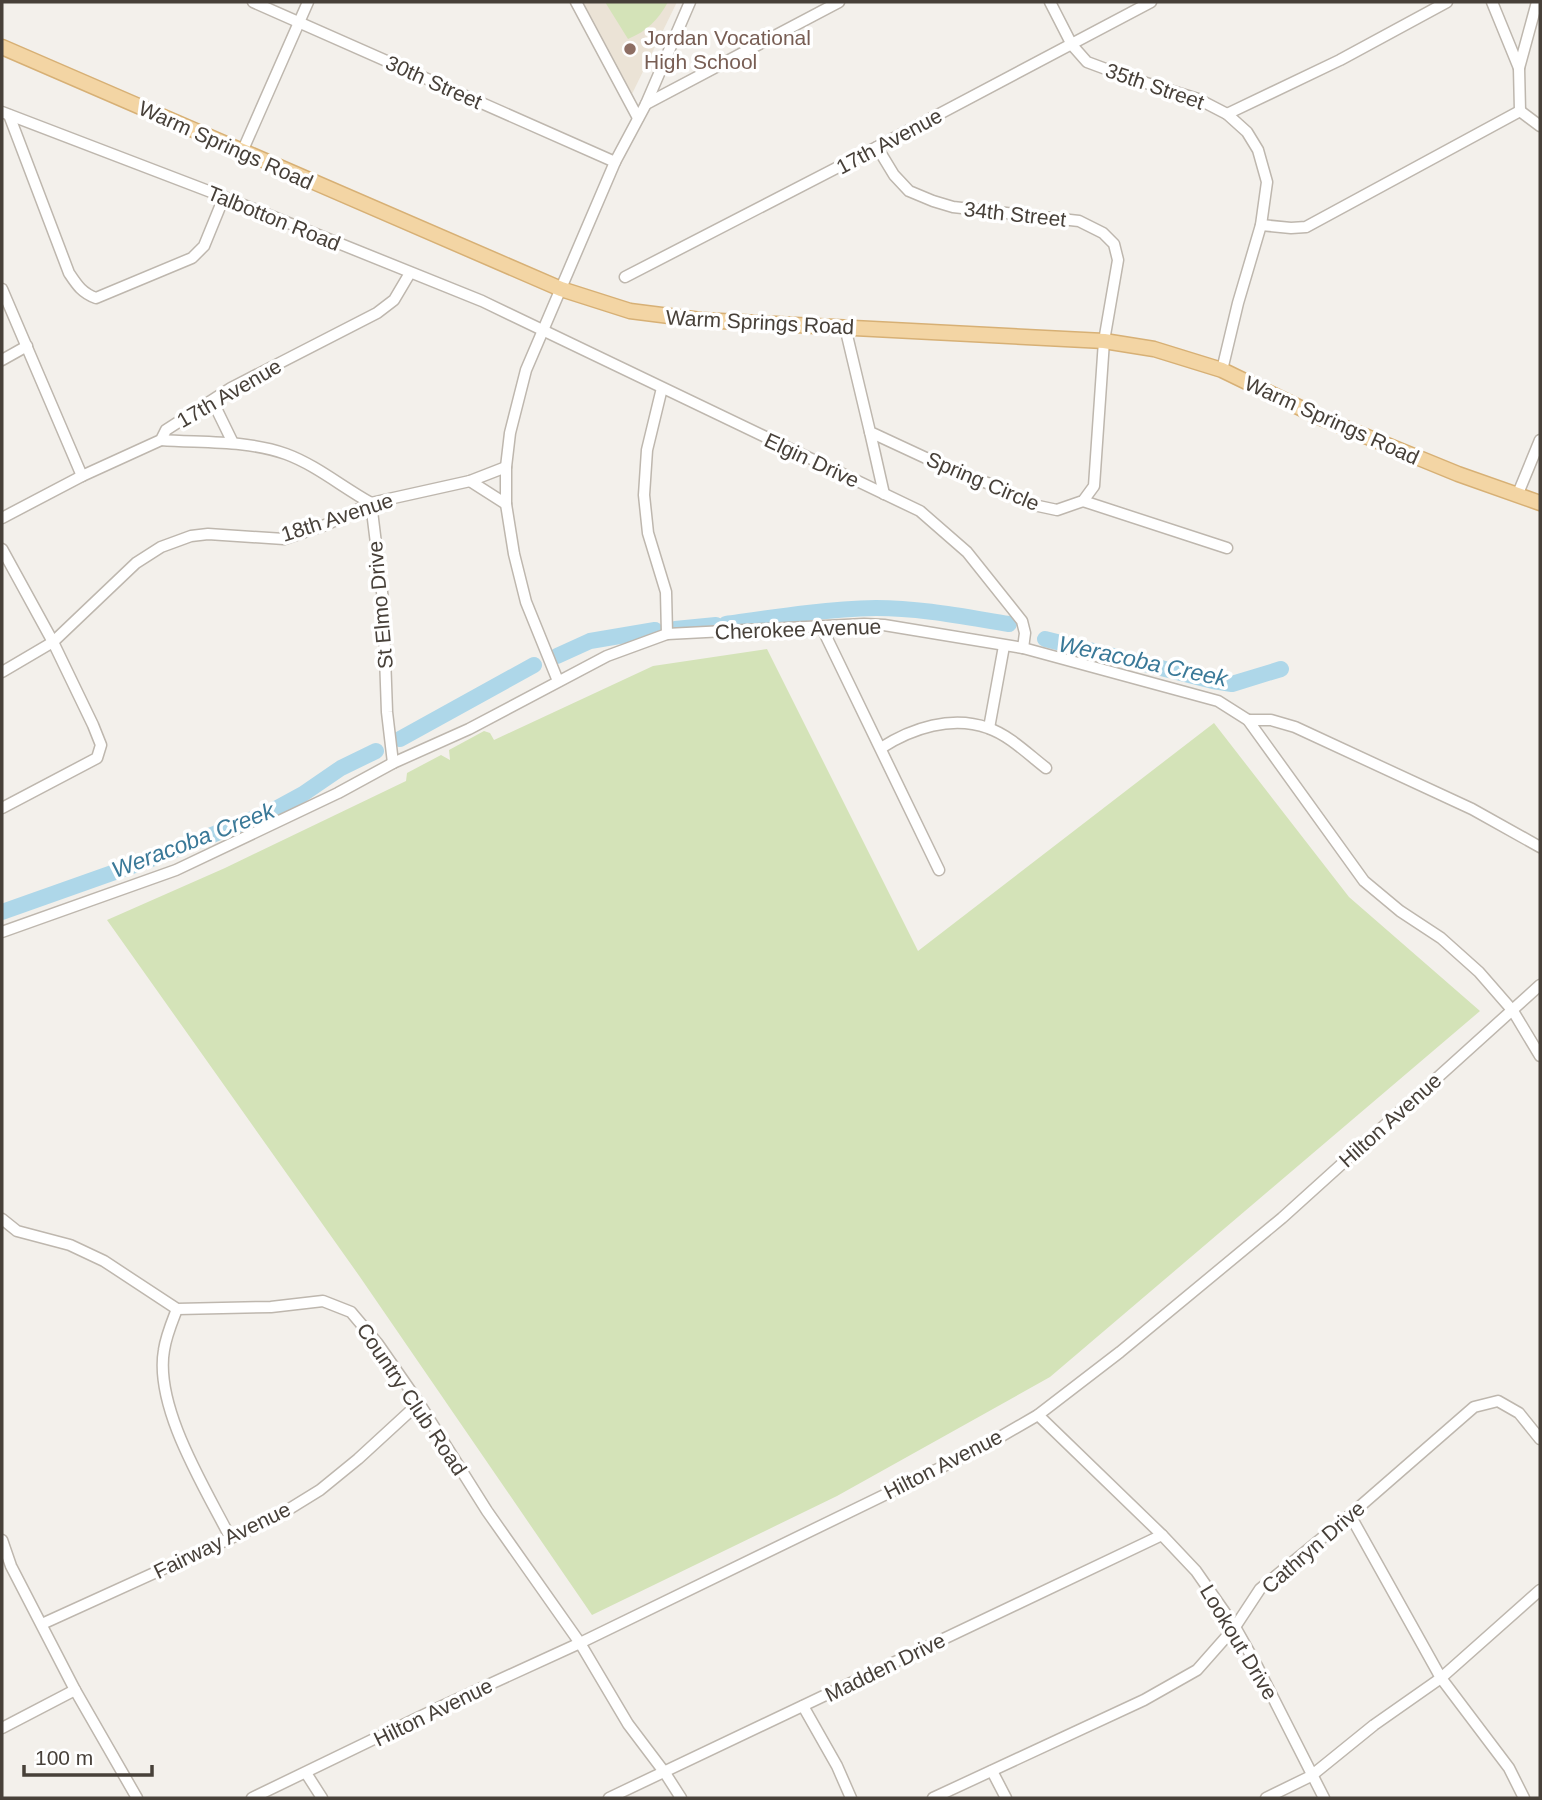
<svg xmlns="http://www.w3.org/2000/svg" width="1542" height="1800" viewBox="0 0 1542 1800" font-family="Arial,sans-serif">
	<rect width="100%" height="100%" fill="#f3f0eb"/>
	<polygon fill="#ebe3d6" points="583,2 677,2 631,96"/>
	<g fill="#d4e3b8">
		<path d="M605,2H668C658,20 647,31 628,39Z"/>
		<polygon points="767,649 918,951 1214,723 1349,897 1480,1011 1050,1377 837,1496 592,1615 360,1277 107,920 225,868 406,781 407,773 441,755 450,760 449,750 484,731 490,733 494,740 653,666"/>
	</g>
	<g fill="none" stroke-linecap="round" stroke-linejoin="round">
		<g stroke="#aed7e9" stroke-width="16">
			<path d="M726,624C775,617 826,609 876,608C921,608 965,617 1009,624"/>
			<polyline points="675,629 716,625"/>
			<polyline points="1045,639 1213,681 1232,684 1281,669"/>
			<polyline points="557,656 590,641 655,630"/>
			<polyline points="400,739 534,665"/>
			<polyline points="2,912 146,861 270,812 303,794 341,768 376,751"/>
		</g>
		<g stroke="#beb7ae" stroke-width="13">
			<g id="minor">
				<polyline points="253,2 615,162"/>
				<polyline points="576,2 638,118"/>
				<polyline points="1050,2 1072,45 1087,62 1130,78 1198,99 1227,114 1247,132 1258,150 1267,182 1261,225 1238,303 1222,370"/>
				<polyline points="1492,2 1519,68"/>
				<polyline points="646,104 839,2"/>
				<polyline points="1520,111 1540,126"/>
				<polyline points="2,112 224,197 482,301 920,511 967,552 1022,621 1025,633 1023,648"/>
				<polyline points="1227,114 1340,60 1447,2"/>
				<path d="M9,115L69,273C77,285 82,293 96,298L192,258L204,246L224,197"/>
				<polyline points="242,152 308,2"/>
				<polyline points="1261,225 1291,228 1306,227 1520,111 1519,68 1537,2"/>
				<polyline points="625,277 877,147 1151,2"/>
				<polyline points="2,289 82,476"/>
				<polyline points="845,327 870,432 956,472 990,484 1029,504 1057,510 1083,501 1094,486 1104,341 1118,260 1114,244 1103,233 1079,221 953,207 933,201 909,191 894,175 877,147"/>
				<polyline points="2,360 27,346"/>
				<polyline points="662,388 647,450 644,495 648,533 666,592 667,634"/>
				<polyline points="213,402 233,443"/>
				<polyline points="870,432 884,494"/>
				<path d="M161,440C202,443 247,440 286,454C316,465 342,487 371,503L383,600L387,712L393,763"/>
				<polyline points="470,481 506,504"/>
				<polyline points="1517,496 1540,440"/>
				<polyline points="1083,501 1227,548"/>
				<polyline points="2,518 82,476 161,440 166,430 231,388 377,313 394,300 410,273"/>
				<polyline points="2,549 53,642 93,725 101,745 97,758 2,808"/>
				<polyline points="822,628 939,870"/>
				<polyline points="2,672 53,642 136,563 161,547 191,536 208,534 284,539 328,524 371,503 470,481 506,467"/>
				<polyline points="558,681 526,602 514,554 506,504 506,467 510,433 526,370 615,162 646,104 690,2"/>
				<polyline points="1248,720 1271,720 1295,727 1472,809 1540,847"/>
				<polyline points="989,728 1004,646"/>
				<path d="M881,748C912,728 952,715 988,728C1009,735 1029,755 1046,768"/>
				<polyline points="2,932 176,870 338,793 393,763 469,729 607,656 667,634 864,624 884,625 1023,648 1218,701 1248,720 1364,881 1400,911 1441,938 1479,972 1513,1011 1540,1056"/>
				<polyline points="2,1219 17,1231 70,1245 104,1261 177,1309 271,1307 323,1301 351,1312 378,1344 419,1403 487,1511 580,1643 628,1724 665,1773 681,1798"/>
				<path d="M177,1309C172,1322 166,1336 164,1350C154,1407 205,1488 230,1537"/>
				<polyline points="1038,1415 1162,1535 1196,1571 1235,1627 1257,1666 1324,1798"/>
				<polyline points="1350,1515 1441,1678 1509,1768 1524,1798"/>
				<polyline points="2,1540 11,1566 75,1690 137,1798"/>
				<polyline points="42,1624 273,1519 320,1490 358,1459 419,1403"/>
				<polyline points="803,1706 837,1766 851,1798"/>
				<polyline points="2,1728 75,1690"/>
				<polyline points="992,1771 1006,1798"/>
				<polyline points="306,1773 322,1798"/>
				<polyline points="252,1798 440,1707 580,1643 981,1448 1038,1415 1120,1352 1282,1218 1540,985"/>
				<polyline points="609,1798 1162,1535"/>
				<polyline points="933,1798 1144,1700 1197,1670 1235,1627 1260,1589 1350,1515 1474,1407 1498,1401 1519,1413 1540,1439"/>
				<polyline points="1266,1798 1311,1776 1374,1725 1441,1678 1540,1590"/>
			</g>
		</g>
		<g stroke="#d7b075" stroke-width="17">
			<polyline id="major" points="2,47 561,289 630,311 701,320 1104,341 1154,349 1222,370 1321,418 1458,474 1540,503"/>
		</g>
		<use href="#minor" stroke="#fff" stroke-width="10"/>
		<use href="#major" stroke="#f3d5a4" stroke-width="14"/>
	</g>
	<circle fill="#8d6e63" stroke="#fff" stroke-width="2.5" cx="630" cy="49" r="7"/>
	<g text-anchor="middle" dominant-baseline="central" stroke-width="7" stroke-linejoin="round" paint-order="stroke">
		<g font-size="21" fill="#785e54" stroke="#fff" text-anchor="start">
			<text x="644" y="37">Jordan Vocational<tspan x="644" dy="24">High School</tspan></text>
		</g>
		<g font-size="21" fill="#474039" stroke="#fff">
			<text transform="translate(434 82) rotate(24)">30th Street</text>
			<text transform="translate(1155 86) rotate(19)">35th Street</text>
			<text transform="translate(889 141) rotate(-28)">17th Avenue</text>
			<text transform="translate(226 145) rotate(24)">Warm Springs Road</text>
			<text transform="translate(1015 214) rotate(6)">34th Street</text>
			<text transform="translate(274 218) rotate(22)">Talbotton Road</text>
			<text transform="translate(760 322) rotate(3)">Warm Springs Road</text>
			<text transform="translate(229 393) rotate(-30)">17th Avenue</text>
			<text transform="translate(1332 420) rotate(24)">Warm Springs Road</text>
			<text transform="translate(812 460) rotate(25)">Elgin Drive</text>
			<text transform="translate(983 481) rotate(23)">Spring Circle</text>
			<text transform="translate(337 517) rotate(-18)">18th Avenue</text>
			<text transform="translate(380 605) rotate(-95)">St Elmo Drive</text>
			<text transform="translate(798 629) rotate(-2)">Cherokee Avenue</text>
			<text transform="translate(1390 1120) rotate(-42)">Hilton Avenue</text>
			<text transform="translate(412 1399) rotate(56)">Country Club Road</text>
			<text transform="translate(943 1464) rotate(-27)">Hilton Avenue</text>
			<text transform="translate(222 1540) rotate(-26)">Fairway Avenue</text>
			<text transform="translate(1313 1547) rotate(-41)">Cathryn Drive</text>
			<text transform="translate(1239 1642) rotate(59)">Lookout Drive</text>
			<text transform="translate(885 1667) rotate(-26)">Madden Drive</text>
			<text transform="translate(433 1712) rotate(-26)">Hilton Avenue</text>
		</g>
		<g font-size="23" font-style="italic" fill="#3a7998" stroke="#fff">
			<text transform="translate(1143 661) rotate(12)">Weracoba Creek</text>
			<text transform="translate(193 840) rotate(-21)">Weracoba Creek</text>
		</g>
	</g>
	<rect width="1542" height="1800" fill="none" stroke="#474039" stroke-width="7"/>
	<path d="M24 1765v10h128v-10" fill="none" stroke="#474039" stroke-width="3.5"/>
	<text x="35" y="1765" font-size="21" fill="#474039" stroke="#ffffff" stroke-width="5" paint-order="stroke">100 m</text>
</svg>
